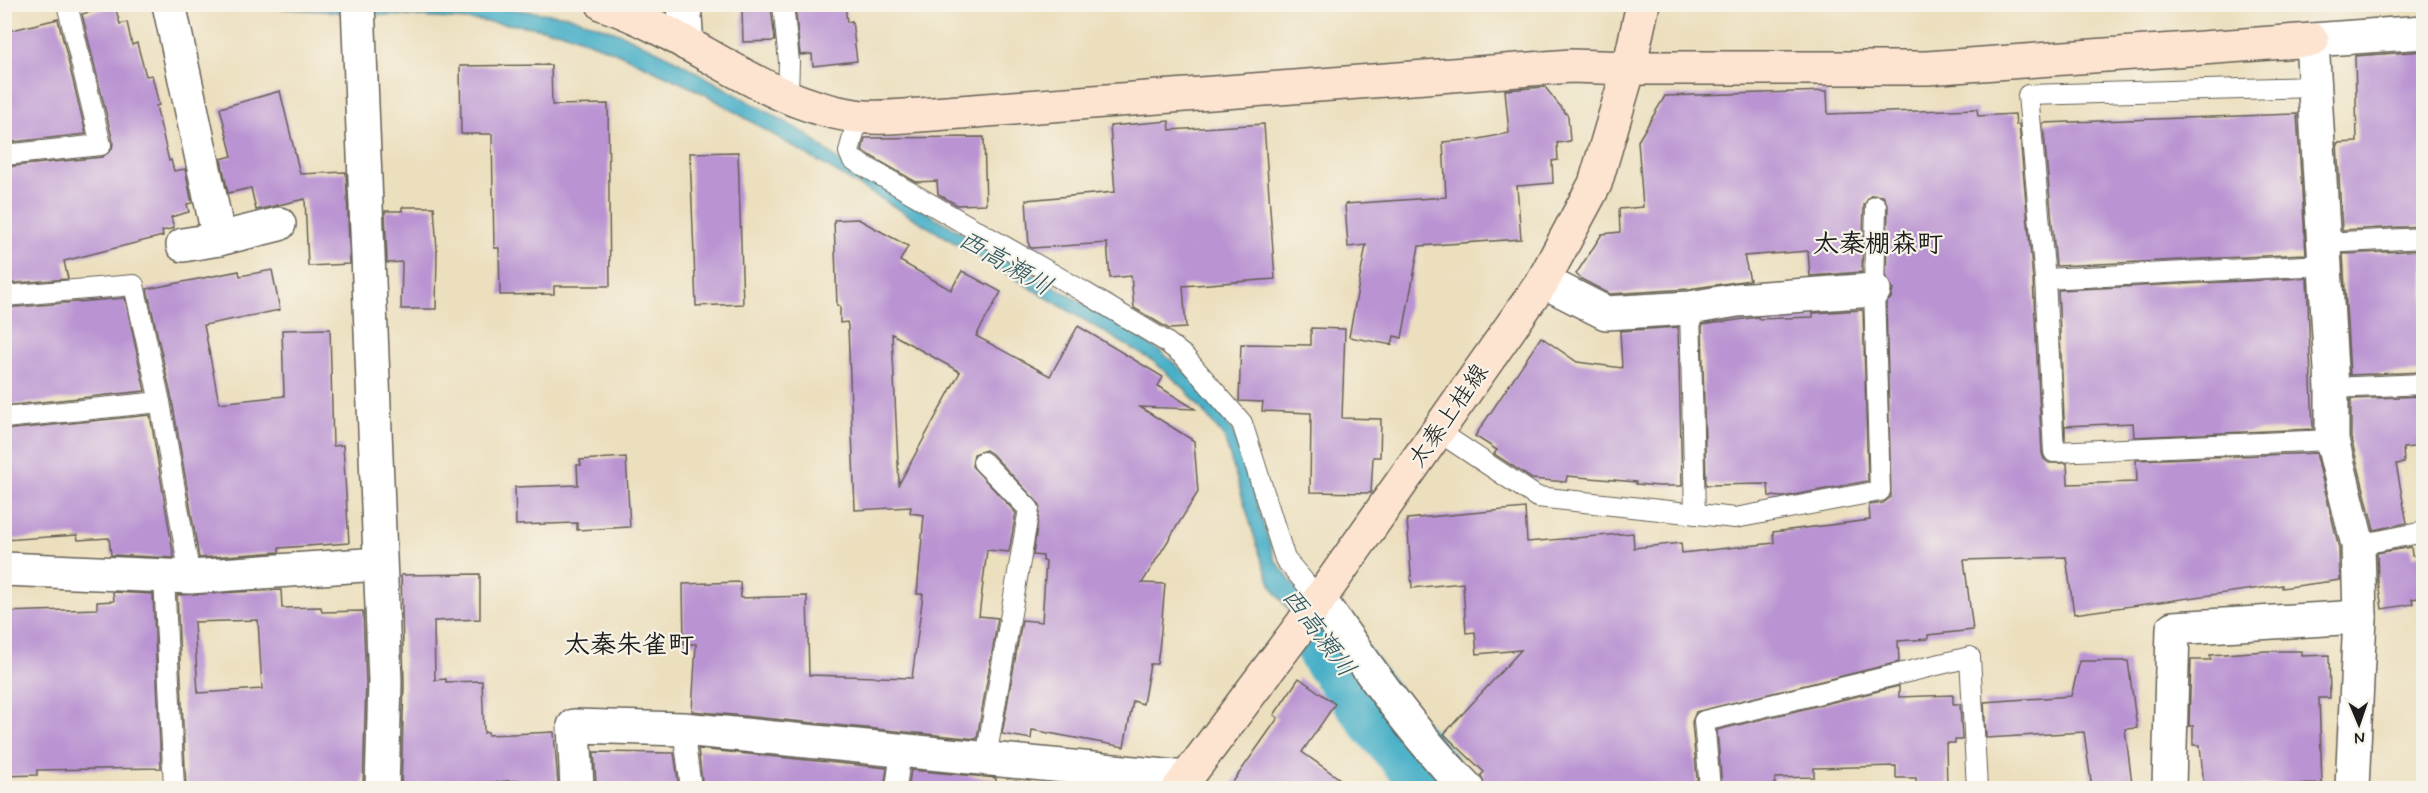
<svg xmlns="http://www.w3.org/2000/svg" width="2428" height="793" viewBox="0 0 2428 793" font-family="Mynerve,'Klee One',sans-serif">
	<rect width="100%" height="100%" fill="#f7f3e8"/>
	<filter id="ink" filterUnits="userSpaceOnUse"><feTurbulence type="fractalNoise" baseFrequency=".0167" numOctaves="2"/><feDisplacementMap in="SourceGraphic" scale="12" xChannelSelector="R" yChannelSelector="G"/><feConvolveMatrix kernelMatrix="1 2 1 2 8 2 1 2 1" color-interpolation-filters="sRGB"/></filter>
	<filter id="wash" filterUnits="userSpaceOnUse"><feTurbulence type="fractalNoise" baseFrequency=".008" numOctaves="4" result="noise"/><feDisplacementMap in="SourceGraphic" scale="24" xChannelSelector="R" yChannelSelector="G"/><feGaussianBlur stdDeviation="1.35" result="paint"/><feColorMatrix in="noise" values="0 0 0 0 0 0 0 0 0 0 0 0 0 0 0 0 0 1.4 0 .05"/><feComposite in="paint" operator="in"/></filter>
	<g filter="url(#wash)">
		<rect width="100%" height="100%" fill="#ecdfbe"/>
		<polygon fill="#49b0c8" stroke="#326672" stroke-width="1.5" points="465,4 569,16 619,33 668,56 805,133 840,162 1086,305 1160,351 1195,381 1217,407 1234,434 1275,560 1392,717 1378,727 1273,589 1260,555 1224,437 1185,389 1153,361 705,94 615,52 566,33 525,26 469,20 223,5"/>
		<g fill="none" stroke-linecap="round" stroke-linejoin="round">
			<polyline stroke="#49b0c8" stroke-width="66" points="1330,650 1382,719 1440,788"/>
		</g>
		<g id="blocks">
			<g fill="#b993d2" fill-rule="evenodd">
				<polygon points="845,4 847,22 852,21 857,61 813,66 812,54 800,55 795,5"/>
				<polygon points="115,6 120,24 127,22 132,45 137,43 146,76 152,75 159,105 156,106 169,161 171,160 174,171 185,169 192,203 187,204 189,212 171,217 174,228 162,231 163,236 64,261 68,279 4,284 4,240 8,240 4,167 102,157 112,149 113,142 82,14"/>
				<polygon points="771,8 775,41 743,42 742,11"/>
				<polygon points="58,19 86,134 4,143 4,32"/>
				<polygon points="2424,51 2424,226 2342,230 2337,143 2357,142 2355,56"/>
				<polygon points="551,65 552,105 608,104 610,286 554,286 554,294 500,295 499,248 494,248 492,134 461,134 460,66"/>
				<polygon points="1545,87 1568,116 1570,141 1557,143 1558,160 1552,161 1553,183 1517,186 1521,239 1419,246 1402,338 1394,336 1392,345 1349,337 1366,245 1348,247 1345,204 1446,197 1443,142 1479,139 1509,133 1505,90"/>
				<polygon points="280,91 300,174 346,172 350,264 308,266 305,199 256,210 251,188 228,193 221,159 232,156 220,108"/>
				<polygon points="1827,91 1828,114 1977,109 1978,116 2015,114 2016,125 2019,124 2033,280 2042,453 2044,459 2049,463 2067,463 2068,484 2137,482 2136,460 2316,453 2339,548 2340,580 2282,588 2282,585 2074,614 2066,557 1964,560 1973,630 1928,635 1928,639 1898,641 1899,662 1696,712 1692,722 1698,789 1485,789 1481,775 1484,772 1444,734 1521,650 1477,654 1475,632 1466,633 1463,583 1412,588 1407,519 1525,508 1527,542 1633,533 1634,548 1681,543 1682,553 1774,543 1773,532 1870,520 1869,505 1883,503 1891,497 1886,303 1891,298 1893,289 1886,277 1888,206 1883,196 1871,195 1864,205 1862,272 1810,276 1808,251 1744,256 1750,280 1688,289 1610,294 1581,279 1576,274 1602,234 1620,232 1619,209 1643,207 1638,141 1665,96"/>
				<polygon points="2297,114 2306,254 2056,266 2043,123"/>
				<polygon points="1169,121 1170,130 1264,124 1275,279 1183,286 1186,328 1169,329 1134,308 1131,276 1110,278 1107,243 1032,248 1029,246 1026,200 1115,192 1110,126"/>
				<polygon points="984,137 986,204 957,205 938,194 937,181 916,182 862,151 865,138"/>
				<polygon points="738,152 743,304 696,306 690,153"/>
				<polygon points="402,207 434,207 437,250 436,309 401,309 402,262 387,263 385,211 402,211"/>
				<path d="M858,219L908,246L900,261L951,290L962,271L1001,292L976,336L1050,376L1078,326L1163,377L1158,386L1195,409L1140,407L1194,441L1198,492L1142,583L1165,584L1160,641L1157,664H1150L1143,704L1133,701L1124,747L1032,730L1031,739L1002,734L1022,620L1042,622L1046,561H1043V556L1033,555L1040,505L992,454L986,450L974,454L972,466L1016,513L1009,552L987,550L979,616L998,618L977,739L692,711L696,644H684L683,584L740,582L741,598L807,596L809,675L912,678L923,594H917L924,515L910,513L911,507L855,510L848,326L847,322L840,323V306H837L834,220ZM892,334L960,372L899,484Z"/>
				<polygon points="2424,250 2424,372 2350,375 2343,254"/>
				<polygon points="272,270 280,310 204,325 219,403 284,396 282,330 330,329 333,446 343,445 349,543 279,548 279,552 199,558 172,400 147,289 239,271 240,276"/>
				<polygon points="2307,278 2313,429 2134,437 2133,423 2065,426 2065,440 2058,290"/>
				<polygon points="125,298 145,391 4,406 4,308"/>
				<polygon points="1863,310 1868,481 1783,497 1769,496 1768,484 1706,485 1702,325 1758,317 1759,319 1813,317 1813,313"/>
				<polygon points="1678,327 1682,486 1659,486 1636,484 1636,482 1567,476 1566,482 1532,479 1494,454 1497,450 1475,436 1541,337 1577,362 1622,368 1620,331"/>
				<polygon points="1311,328 1345,329 1342,418 1381,419 1380,457 1373,457 1371,493 1310,492 1311,413 1262,411 1263,402 1239,401 1241,344 1311,345"/>
				<polygon points="2424,396 2424,446 2403,448 2404,463 2396,464 2407,523 2374,530 2351,438 2351,399"/>
				<polygon points="150,415 174,558 111,555 109,538 78,540 77,535 4,540 4,430"/>
				<polygon points="626,457 630,527 577,530 577,523 516,525 515,487 578,485 577,465 581,465 580,460"/>
				<polygon points="2411,547 2412,556 2424,554 2424,597 2412,599 2413,604 2382,609 2378,581 2377,553"/>
				<polygon points="480,574 480,619 434,621 435,680 446,679 446,682 482,681 484,733 488,732 488,735 554,732 558,784 522,786 521,780 449,786 449,789 401,789 404,683 401,575"/>
				<path d="M281,590L282,608L321,607L322,612L363,611L366,682L363,789H186L177,595ZM258,620L262,689L198,693L194,622Z"/>
				<polygon points="113,592 153,594 161,768 37,770 37,775 4,776 4,612 97,609 97,602 114,601"/>
				<polygon points="2266,651 2302,651 2302,656 2329,655 2330,698 2319,698 2322,784 2204,787 2200,745 2193,745 2193,726 2189,726 2191,660 2211,660 2210,655"/>
				<polygon points="2080,661 2128,661 2137,728 2125,729 2132,783 2125,784 2126,789 2092,789 2084,732 1986,738 1984,702 2071,696"/>
				<polygon points="1299,678 1335,704 1302,752 1354,789 1228,789 1278,718 1274,715"/>
				<polygon points="1899,686 1899,697 1953,695 1953,704 1960,704 1962,740 1955,740 1955,743 1946,743 1947,789 1916,789 1916,778 1896,778 1896,766 1814,768 1814,777 1775,778 1775,787 1722,788 1717,730"/>
				<polygon points="698,749 887,768 884,789 703,789"/>
				<polygon points="594,752 674,753 679,787 632,788 632,786 596,785"/>
				<polygon points="911,770 996,778 996,789 908,789"/>
			</g>
		</g>
	</g>
	<g filter="url(#ink)">
		<use href="#blocks" fill-opacity="0" stroke="#656055" stroke-width="1.5"/>
		<g fill="none" stroke-linecap="round" stroke-linejoin="round">
			<g stroke="#656055" stroke-width="22">
				<g id="lane">
					<polyline points="783,4 789,62 788,95"/>
					<polyline points="2314,87 2028,95 2045,279 2054,452 2332,440"/>
					<polyline points="858,117 849,152 852,159 1084,292 1165,341 1184,356 1242,423 1285,559 1319,599"/>
					<polyline points="4,155 101,145 67,4"/>
					<polyline points="2323,243 2424,238"/>
					<polyline points="2045,279 2325,265"/>
					<polyline points="4,296 134,285 160,402 190,577"/>
					<polyline points="1690,308 1695,514"/>
					<polyline points="2332,388 2424,384"/>
					<polyline points="4,418 160,402"/>
					<polyline points="1439,432 1537,497 1735,518 1880,491 1874,290 1876,206"/>
					<polyline points="983,462 1029,509 986,758"/>
					<polyline points="2358,545 2424,532"/>
					<polyline points="164,576 174,788"/>
					<polyline points="683,729 691,788"/>
					<polyline points="896,788 901,751"/>
					<polyline points="1710,788 1704,721 1970,657 1977,788"/>
				</g>
			</g>
			<g stroke="#656055" stroke-width="36">
				<g id="street">
					<polyline points="169,4 219,239"/>
					<polyline points="358,4 385,682 382,788"/>
					<polyline points="684,4 687,44"/>
					<polyline points="183,245 219,239 279,224"/>
					<polyline points="1543,281 1606,313 1690,308 1737,300 1874,290"/>
					<polyline points="4,569 190,577 379,564"/>
					<path d="M1319,599C1365,663 1411,732 1467,788"/>
					<polyline points="577,788 574,726 683,729 1186,778"/>
					<polyline points="2169,788 2173,628 2360,617"/>
					<polyline points="2352,788 2360,617 2358,545 2332,440 2332,388 2312,40 2424,32"/>
				</g>
			</g>
			<g stroke="#656055" stroke-width="36">
				<g id="secondary">
					<path d="M603,4C690,33 763,104 856,116C877,119 900,116 920,115L1571,66L1629,68H1927L2312,40"/>
					<polyline points="1179,788 1300,627 1543,281 1595,184 1629,68 1643,4"/>
				</g>
			</g>
			<use href="#lane" stroke="#fff" stroke-width="20"/>
			<use href="#street" stroke="#fff" stroke-width="33"/>
			<use href="#secondary" stroke="#fde4d0" stroke-width="33"/>
		</g>
	</g>
	<g text-anchor="middle" dominant-baseline="central" stroke-width="4.5" stroke-linejoin="round" paint-order="stroke">
		<g font-size="24" fill="#1c1c1c" stroke="#f7f3e8">
			<text transform="translate(1449 416) rotate(-55)">太秦上桂線</text>
		</g>
		<g font-size="26" font-weight="bold" fill="#1c1c1c" stroke="#f7f3e8">
			<text x="1878" y="245">太秦棚森町</text>
			<text x="629" y="646">太秦朱雀町</text>
		</g>
		<g font-size="26" font-style="italic" fill="#2e5761" stroke="#f7f3e8">
			<text transform="translate(1005 264) rotate(30)">西高瀬川</text>
			<text transform="translate(1318 633) rotate(53)">西高瀬川</text>
		</g>
	</g>
	<rect width="2428" height="793" fill="none" stroke="#f7f3e8" stroke-width="24"/>
	<g transform="translate(2359 724) rotate(178)" stroke="#f7f3e8" stroke-width="4.5" paint-order="stroke">
	<path d="M0-4.5L10 22L0 15L-10 22Z" fill="#1c1c1c"/>
	<text y="-9" font-size="16" font-weight="bold" text-anchor="middle" fill="#1c1c1c">N</text>
	</g>
</svg>
